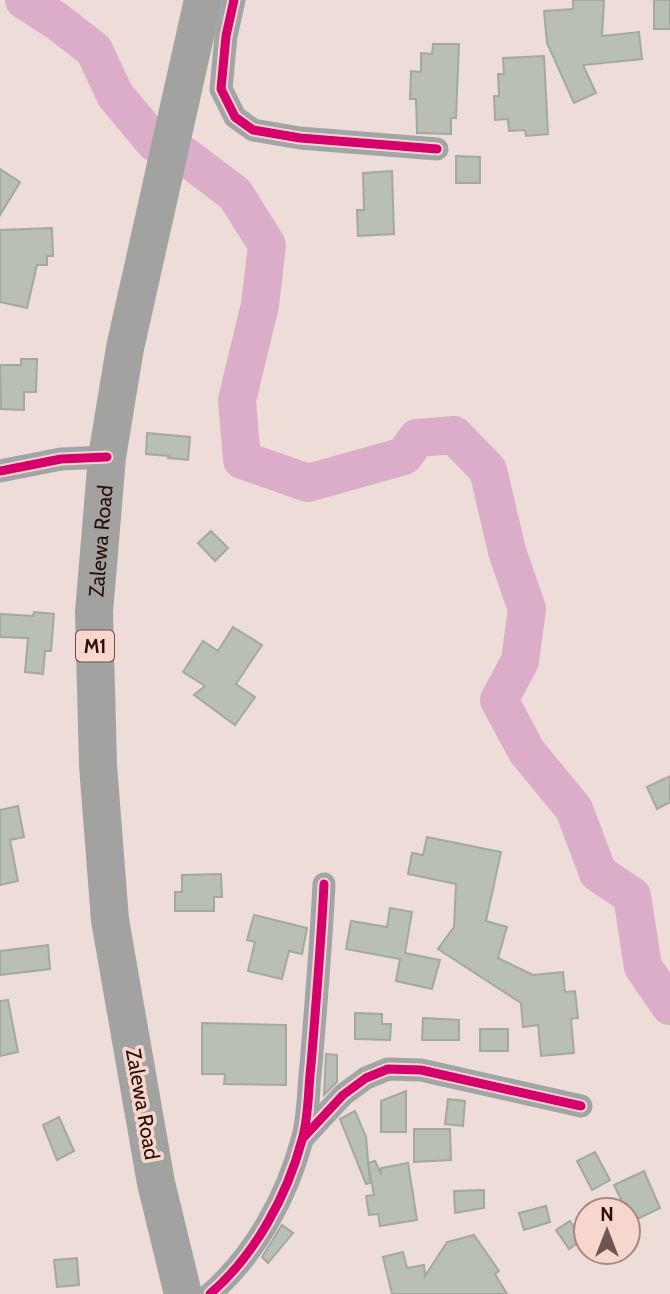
<svg xmlns="http://www.w3.org/2000/svg" width="670" height="1294" viewBox="0 0 670 1294" font-family="Cabin,sans-serif">
	<rect width="100%" height="100%" fill="#eddcd7"/>
	<g fill="none" stroke-linecap="round" stroke-linejoin="round">
		<g stroke="#dcadc9" stroke-width="38">
			<polyline points="24,0 58,22 94,50 115,95 155,143"/>
			<polyline points="185,156 235,194 267,245 260,305 237,400 242,460 308,483 404,456 417,438 454,435 488,470 507,551 527,609 520,661 499,700 527,752 574,809 598,873 632,896 643,967 670,1006"/>
		</g>
	</g>
	<g fill="#b9bfb5" stroke="#a3a99f" stroke-width="2">
		<polygon points="573,0 604,0 602,36 639,32 642,59 583,65 596,93 574,103 547,43 544,11 573,9"/>
		<rect x="654" y="0" width="16" height="29"/>
		<polygon points="433,44 459,44 456,118 451,118 451,134 417,133 416,99 410,99 411,71 421,72 421,53 432,54"/>
		<polygon points="544,56 548,134 526,136 525,130 509,131 508,119 495,120 494,96 499,96 498,74 504,74 503,58"/>
		<polygon points="456,156 480,157 480,183 456,183"/>
		<polygon points="0,169 20,182 0,215"/>
		<polygon points="392,171 394,234 358,236 357,210 364,210 363,173"/>
		<polygon points="52,228 53,256 47,256 47,265 37,265 27,308 0,302 0,230"/>
		<polygon points="21,359 37,359 36,392 24,392 24,410 1,409 0,365 21,365"/>
		<polygon points="147,433 190,437 188,460 168,458 169,456 146,454"/>
		<polygon points="211,531 228,548 215,561 198,543"/>
		<polygon points="34,612 54,614 51,651 45,651 43,674 25,672 28,638 0,637 0,614 33,616"/>
		<polygon points="233,627 262,645 236,684 255,697 235,725 194,695 205,686 183,672 203,641 218,651"/>
		<polygon points="670,776 670,802 657,809 647,787"/>
		<polygon points="18,806 24,837 10,840 18,881 0,885 0,810"/>
		<polygon points="427,837 501,852 486,921 507,927 498,958 533,975 563,972 565,992 575,991 578,1018 571,1019 574,1053 541,1056 538,1025 523,1027 521,1003 438,949 454,927 456,884 408,874 412,853 423,855"/>
		<polygon points="221,874 222,897 214,897 214,911 175,911 175,892 182,892 182,875"/>
		<polygon points="390,908 412,912 405,953 440,960 432,989 396,981 400,959 346,949 351,921 387,927"/>
		<polygon points="254,915 307,928 302,954 289,951 282,979 248,971 255,942 247,940"/>
		<polygon points="48,945 50,969 0,975 0,951"/>
		<polygon points="8,1000 18,1052 0,1056 0,1001"/>
		<polygon points="355,1013 382,1014 382,1024 391,1024 390,1040 355,1039"/>
		<polygon points="423,1018 459,1020 459,1040 422,1040"/>
		<polygon points="202,1023 286,1025 286,1085 224,1084 225,1074 202,1074"/>
		<rect x="480" y="1029" width="28" height="22"/>
		<polygon points="326,1054 337,1055 337,1082 324,1095"/>
		<polygon points="406,1091 406,1132 381,1132 381,1101"/>
		<polygon points="448,1099 465,1101 463,1126 445,1124"/>
		<polygon points="355,1111 366,1137 370,1183 366,1184 340,1119"/>
		<polygon points="59,1117 74,1151 57,1160 43,1125"/>
		<polygon points="414,1129 450,1129 451,1160 414,1162"/>
		<polygon points="595,1152 610,1180 592,1190 577,1161"/>
		<polygon points="375,1161 381,1174 381,1168 408,1163 417,1220 380,1226 378,1214 369,1215 366,1196 374,1195 368,1163"/>
		<polygon points="644,1171 660,1208 631,1222 628,1210 626,1210 614,1185"/>
		<polygon points="484,1190 484,1208 455,1213 454,1191"/>
		<polygon points="546,1206 550,1222 524,1230 519,1213"/>
		<polygon points="570,1221 582,1240 569,1249 556,1230"/>
		<polygon points="282,1225 293,1233 268,1263 262,1257"/>
		<polygon points="474,1235 499,1271 495,1274 507,1294 392,1294 383,1257 403,1252 407,1268 424,1265 425,1276 447,1242"/>
		<polygon points="77,1258 79,1285 57,1287 54,1260"/>
	</g>
	<g fill="none" stroke-linecap="round" stroke-linejoin="round">
		<g stroke="#a1a5a7" stroke-width="23">
			<polyline points="234,0 226,36 221,89 235,117 253,130 300,138 437,149"/>
			<polyline points="0,471 61,459 107,457"/>
			<polyline points="304,1137 343,1095 366,1078 388,1069 421,1070 581,1106"/>
			<path d="M210,1294C255,1255 287,1196 302,1140C309,1117 308,1089 311,1065C316,1005 321,945 324,884"/>
		</g>
		<path stroke="#a2a2a1" stroke-width="38" id="s1" d="M183,1294L156,1183L110,920L98,765L94,612L107,457L125,348L203,0"/>
		<g stroke="#f7d7cd" stroke-width="13">
			<g id="cycleway">
				<polyline points="234,0 226,36 221,89 235,117 253,130 300,138 437,149"/>
				<polyline points="0,471 61,459 107,457"/>
				<polyline points="304,1137 343,1095 366,1078 388,1069 421,1070 581,1106"/>
				<path d="M210,1294C255,1255 287,1196 302,1140C309,1117 308,1089 311,1065C316,1005 321,945 324,884"/>
			</g>
		</g>
		<use href="#cycleway" stroke="#d6006c" stroke-width="9"/>
	</g>
	<g text-anchor="middle" dominant-baseline="central" stroke-width="7" stroke-linejoin="round" paint-order="stroke">
		<rect fill="#f7d7cd" stroke="#684c43" stroke-width="2" x="76" y="630.5" width="38" height="31" rx="5"/>
		<g font-size="19" font-weight="bold" fill="#2b1008">
			<text x="95" y="646">M1</text>
		</g>
		<g font-size="21" fill="#2b1008" stroke="#f7d7cd">
			<text stroke="none"><textPath href="#s1" startOffset="761">Zalewa Road</textPath></text>
			<text transform="translate(143 1104) rotate(80)">Zalewa Road</text>
		</g>
	</g>
	<g transform="translate(607 1231)"><circle r="33" fill="#f7d7cd" stroke="#a5877e" stroke-width="2"/>
	<path d="M0-5L12 26L0 18L-12 26Z" fill="#6f5750"/>
	<text y="-10" font-size="19" font-weight="bold" text-anchor="middle" fill="#2b1008">N</text>
	</g>
</svg>
